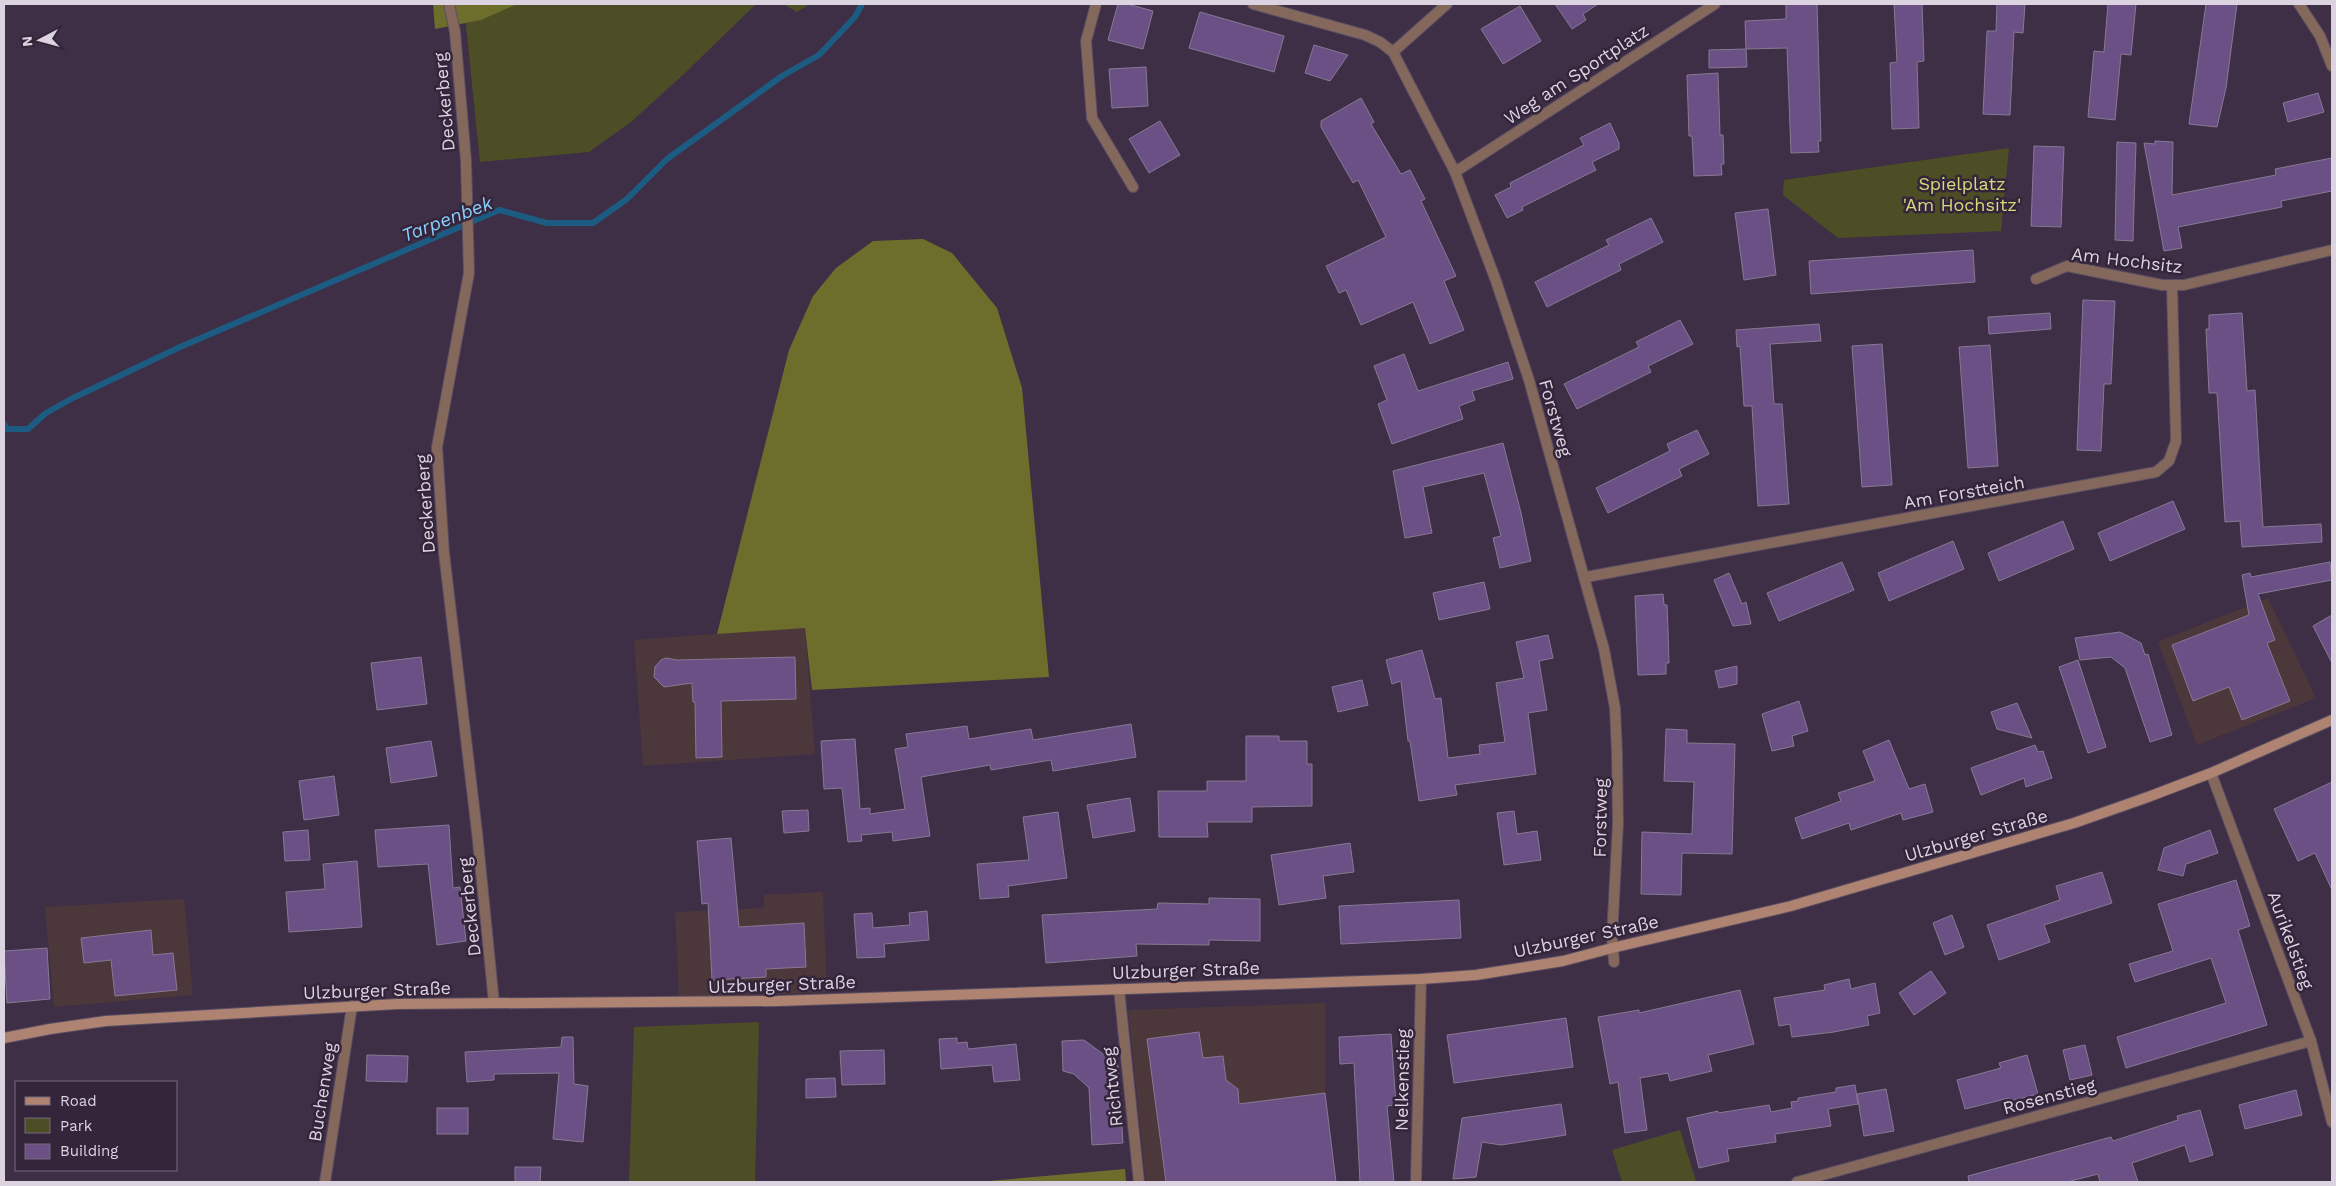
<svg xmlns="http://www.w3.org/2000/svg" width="2336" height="1186" viewBox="0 0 2336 1186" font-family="'Work Sans',sans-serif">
	<rect width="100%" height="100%" fill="#3e2f46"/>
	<g fill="#4c373b">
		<polygon points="2268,598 2316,698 2197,745 2158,642"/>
		<polygon points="805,627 815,754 643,766 634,640"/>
		<polygon points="823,892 827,992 679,998 675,912 764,908 764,895"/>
		<polygon points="184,899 193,995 54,1007 45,907"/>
		<polygon points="1325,1003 1325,1093 1336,1182 1146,1182 1128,1010"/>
	</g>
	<g fill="#4d4e26">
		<polygon points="479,4 756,4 684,74 631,122 589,152 480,162 464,6"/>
		<polygon points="783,4 810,4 797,12"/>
		<polygon points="2009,148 2001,231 1838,238 1783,195 1784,180"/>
		<polygon points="759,1022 755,1182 629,1182 634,1027"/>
		<polygon points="1680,1130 1696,1181 1622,1182 1612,1150"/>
	</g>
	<g fill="#6d6e2c">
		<polygon points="433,4 517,4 481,20 435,29"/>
		<polygon points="923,239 952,253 997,308 1022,388 1049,677 812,690 805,628 717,634 789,350 813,296 836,268 873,241"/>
		<polygon points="1125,1169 1126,1182 977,1182"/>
	</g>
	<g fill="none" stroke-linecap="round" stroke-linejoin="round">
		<polyline stroke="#1d5c82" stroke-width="6" points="4,424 7,429 28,429 46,413 73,398 180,347 499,210 547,223 593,223 627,199 667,159 782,76 819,55 855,17 862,4"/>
	</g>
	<g fill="#6b5085" stroke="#877994">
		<polygon points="1118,4 1127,4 1153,11 1143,49 1108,40"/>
		<polygon points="1555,4 1598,4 1583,14 1586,20 1572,29"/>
		<polygon points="1786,4 1817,4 1821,141 1818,141 1819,152 1791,153 1787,48 1746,49 1745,21 1786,19"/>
		<polygon points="1894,4 1922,4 1924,61 1917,62 1919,128 1892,129 1890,63 1897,62"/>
		<polygon points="1997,4 2025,4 2023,33 2014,32 2010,115 1983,114 1987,31 1996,31"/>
		<polygon points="2108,4 2136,4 2131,55 2121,54 2115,120 2088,117 2094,51 2104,52"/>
		<polygon points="2206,4 2237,4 2226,88 2217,127 2189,124"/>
		<polygon points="1520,6 1541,41 1503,64 1481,29"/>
		<polygon points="1200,12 1284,36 1274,72 1189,48"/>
		<polygon points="1314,45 1348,55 1330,81 1305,73"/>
		<polygon points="1746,49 1747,67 1709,68 1709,50"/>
		<polygon points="1146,67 1148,106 1112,108 1109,69"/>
		<polygon points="1718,73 1720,135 1723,135 1724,164 1721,164 1722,175 1694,176 1692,136 1689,136 1687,75"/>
		<polygon points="2318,93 2324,112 2288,122 2283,103"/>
		<polygon points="1361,98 1374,122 1371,124 1401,174 1410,170 1425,199 1421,201 1456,276 1444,281 1464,330 1430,344 1413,302 1361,325 1346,290 1339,293 1326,266 1386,237 1358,180 1353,183 1321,127 1321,121"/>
		<polygon points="1160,121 1180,155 1149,173 1129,139"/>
		<polygon points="1610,123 1619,143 1619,149 1592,162 1596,170 1522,207 1523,210 1507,218 1495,195 1511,187 1510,183 1584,145 1580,138"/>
		<polygon points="2155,141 2173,142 2172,195 2276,175 2275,169 2332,158 2332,191 2281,201 2282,207 2178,227 2182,248 2164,251 2144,143 2155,144"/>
		<polygon points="2117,142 2136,143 2133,241 2115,240"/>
		<polygon points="2034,146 2064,147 2061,227 2031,226"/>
		<polygon points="1768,209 1776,275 1744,280 1735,213"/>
		<polygon points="1651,218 1663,242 1619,264 1621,270 1547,307 1535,282 1609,245 1606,240"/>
		<polygon points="1973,250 1975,282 1811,294 1809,261"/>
		<polygon points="2083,300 2115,301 2111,384 2104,384 2101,451 2077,450"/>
		<polygon points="2050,313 2051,329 1989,334 1988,317"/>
		<polygon points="2242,313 2247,391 2255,390 2263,527 2321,524 2322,542 2242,547 2240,521 2225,522 2217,393 2209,393 2206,329 2209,329 2209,315"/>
		<polygon points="1680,320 1693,344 1648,366 1651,372 1577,409 1564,384 1639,347 1636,342"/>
		<polygon points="1819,324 1821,341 1770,344 1774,404 1782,404 1789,504 1758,506 1752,406 1744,406 1740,346 1737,347 1736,330"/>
		<polygon points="1882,344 1892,485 1862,487 1852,346"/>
		<polygon points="1990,345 1998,466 1968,468 1959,347"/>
		<polygon points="1404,354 1418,391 1508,362 1513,379 1472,391 1475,400 1459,406 1463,419 1392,444 1378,404 1387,400 1374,366"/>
		<polygon points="1697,430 1709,454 1679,469 1682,476 1608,513 1596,488 1670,451 1667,444"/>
		<polygon points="1503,443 1521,513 1531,561 1500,568 1493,538 1501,536 1484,473 1423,487 1432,533 1405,538 1393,471"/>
		<polygon points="2173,501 2185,529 2110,561 2098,533"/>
		<polygon points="2063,521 2074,549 1999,581 1988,553"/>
		<polygon points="1953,541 1964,569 1889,601 1878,573"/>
		<polygon points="1842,562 1854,590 1779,621 1767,593"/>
		<polygon points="2330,562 2332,580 2258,594 2275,640 2267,643 2290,701 2242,720 2229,687 2193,701 2172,645 2249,615 2242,575 2250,573 2251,577"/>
		<polygon points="1729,573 1742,604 1746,602 1751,624 1733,626 1714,580"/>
		<polygon points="1484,582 1490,609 1439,620 1433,593"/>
		<polygon points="1663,594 1664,605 1667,605 1668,630 1669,663 1666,663 1666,674 1638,675 1635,596"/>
		<polygon points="2332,615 2332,663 2313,626"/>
		<polygon points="2120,632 2141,643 2145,655 2148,654 2172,735 2150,742 2125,668 2111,657 2080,660 2075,638"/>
		<polygon points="1548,635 1553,658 1539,661 1547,710 1528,713 1536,774 1455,785 1457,795 1419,801 1410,741 1408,741 1401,681 1392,684 1386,660 1422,650 1435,699 1441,698 1448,758 1480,754 1479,745 1505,742 1496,683 1524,678 1516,642"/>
		<polygon points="421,657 427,704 377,710 371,663"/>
		<polygon points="795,657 796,699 721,701 722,757 696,758 695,702 693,702 692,683 664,687 654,677 655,667 661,660 666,658 677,660"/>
		<polygon points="2078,660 2106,747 2088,753 2059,667"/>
		<polygon points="1737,666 1737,684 1719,688 1715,671"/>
		<polygon points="1362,680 1368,705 1338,712 1332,687"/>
		<polygon points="1799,701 1808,731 1792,736 1794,746 1772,751 1762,714"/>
		<polygon points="2017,703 2032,738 1997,729 1991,712"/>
		<polygon points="1131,724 1136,757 1053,771 1051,760 991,770 990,765 921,777 930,836 893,841 892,832 861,835 862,841 848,842 842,788 824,789 821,741 855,739 860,809 870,808 870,814 905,809 895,749 908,747 906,734 967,726 969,739 1031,729 1033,740"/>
		<polygon points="1666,729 1687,730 1687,743 1735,744 1732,854 1682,853 1681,895 1641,894 1642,832 1692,834 1694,782 1664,781"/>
		<polygon points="1246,736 1279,736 1279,741 1307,741 1307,764 1312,764 1312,806 1252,807 1252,822 1207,822 1208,837 1159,837 1158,791 1207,791 1207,781 1246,781"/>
		<polygon points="1889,740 1909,789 1925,784 1933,812 1903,820 1901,813 1851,830 1849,823 1802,839 1795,818 1841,801 1838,793 1875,781 1863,751"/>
		<polygon points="431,741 437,776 391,783 386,748"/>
		<polygon points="2035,745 2038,752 2043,751 2052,778 2026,787 2024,778 1981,795 1971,768"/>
		<polygon points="334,776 339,815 304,820 299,781"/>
		<polygon points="2332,782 2332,890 2315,853 2298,861 2274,809"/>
		<polygon points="1130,798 1135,831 1093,838 1087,805"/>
		<polygon points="808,810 809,831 784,833 782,811"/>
		<polygon points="1514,811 1517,834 1537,831 1541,860 1504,865 1497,813"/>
		<polygon points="1058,812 1067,878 1008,886 1009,897 980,899 977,864 1029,860 1023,817"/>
		<polygon points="449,825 453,888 460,887 466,941 437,945 428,864 378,867 375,830"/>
		<polygon points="308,830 310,860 285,861 283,832"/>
		<polygon points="2210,830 2218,853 2186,864 2183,876 2158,870 2164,848"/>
		<polygon points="731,838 739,927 804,923 806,967 766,969 766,977 712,980 708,903 702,904 697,841"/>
		<polygon points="1350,843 1354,872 1323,876 1326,898 1279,905 1271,855"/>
		<polygon points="357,861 362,927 289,932 286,892 325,889 323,864"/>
		<polygon points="2102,872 2112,903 2044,925 2050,942 1999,960 1987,925 2060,900 2056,886"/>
		<polygon points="2236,880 2250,926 2238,930 2267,1025 2126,1068 2117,1037 2226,1003 2211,958 2135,982 2129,964 2173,951 2158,904"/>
		<polygon points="1209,898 1260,899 1260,941 1209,940 1209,945 1136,944 1137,956 1046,963 1042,915 1157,909 1158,903 1209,904"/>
		<polygon points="1459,900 1461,938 1341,944 1339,906"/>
		<polygon points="927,911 929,940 884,944 885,957 857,958 854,914 872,913 873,928 910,925 909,913"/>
		<polygon points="1952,915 1964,947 1945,955 1933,923"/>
		<polygon points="151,930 153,955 173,953 177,990 115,996 111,960 84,963 81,938"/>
		<polygon points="47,948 50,999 7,1003 4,951"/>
		<polygon points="1931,971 1946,993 1914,1015 1899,993"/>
		<polygon points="1849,979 1851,989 1875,983 1880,1013 1867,1016 1869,1025 1834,1032 1792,1037 1790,1024 1779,1026 1774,998 1825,990 1824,985"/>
		<polygon points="1740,990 1754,1044 1708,1055 1712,1071 1670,1081 1668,1073 1640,1078 1647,1130 1625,1133 1618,1082 1610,1084 1598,1017 1639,1010 1639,1013"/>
		<polygon points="1566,1018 1573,1067 1454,1083 1447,1035"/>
		<polygon points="1199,1032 1203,1058 1223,1056 1226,1080 1238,1089 1239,1104 1325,1093 1336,1182 1166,1182 1147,1039"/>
		<polygon points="1391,1034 1396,1105 1387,1106 1394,1182 1360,1182 1354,1063 1340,1064 1339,1037"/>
		<polygon points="562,1037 573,1037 574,1084 588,1086 583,1142 553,1139 559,1073 494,1074 494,1080 467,1082 465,1052 561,1047"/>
		<polygon points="957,1038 957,1043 967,1042 968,1049 1016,1044 1020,1080 994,1082 992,1065 941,1069 939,1039"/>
		<polygon points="1084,1040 1118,1065 1123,1143 1092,1145 1089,1088 1074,1074 1063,1071 1062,1041"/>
		<polygon points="2085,1045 2092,1075 2070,1080 2063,1050"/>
		<polygon points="884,1050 885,1084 842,1085 840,1051"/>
		<polygon points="367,1055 408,1056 407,1082 366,1081"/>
		<polygon points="2027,1055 2038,1094 2010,1101 2009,1098 1965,1109 1957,1080 2001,1068 1999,1063"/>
		<polygon points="835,1078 836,1097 806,1098 806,1079"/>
		<polygon points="1855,1085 1858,1104 1828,1109 1831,1126 1775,1134 1776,1142 1727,1149 1729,1161 1699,1168 1687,1118 1718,1111 1718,1113 1769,1105 1771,1112 1792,1108 1791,1102 1798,1101 1798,1098 1836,1092 1836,1088"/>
		<polygon points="1886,1089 1894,1131 1864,1136 1857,1094"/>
		<polygon points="2296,1090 2302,1115 2245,1129 2239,1105"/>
		<polygon points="1561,1104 1566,1135 1501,1145 1482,1142 1476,1177 1453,1179 1462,1118"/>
		<rect x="437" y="1108" width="31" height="26"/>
		<polygon points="2200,1110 2213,1155 2190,1162 2185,1145 2132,1163 2138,1182 2100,1182 2098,1174 2067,1182 1969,1182 1968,1176 2111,1137 2113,1141 2178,1120 2177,1116"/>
		<polygon points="515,1167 541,1167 540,1182 515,1182"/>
	</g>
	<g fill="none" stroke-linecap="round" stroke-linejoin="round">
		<g stroke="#5a4d62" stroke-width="12">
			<g id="minor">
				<polyline points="449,4 455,32 466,161 469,273 437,447 444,553 477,832 494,1003"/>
				<polyline points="1096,4 1086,41 1092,118 1133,187"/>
				<polyline points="1253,4 1365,35 1380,42 1393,52 1455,172 1496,281 1529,380 1604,649 1615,708 1617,753 1618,823 1612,937 1614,962"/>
				<polyline points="2299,4 2320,36 2332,66"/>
				<polyline points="1393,52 1447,4"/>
				<polyline points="1455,172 1715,4"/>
				<polyline points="2036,279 2067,266 2162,285 2184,285 2332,250"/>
				<polyline points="1586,577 2156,472 2169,461 2176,441 2172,286"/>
				<polyline points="2211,773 2311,1041 2332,1122"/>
				<polyline points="1119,989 1139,1182"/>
				<polyline points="1416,1182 1421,979"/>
				<polyline points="1797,1182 2311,1041"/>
			</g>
		</g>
		<g stroke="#5a4d62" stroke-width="12">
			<polyline id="tertiary" points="325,1182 352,1006"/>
		</g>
		<g stroke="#5a4d62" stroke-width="12">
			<polyline id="secondary" points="4,1038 50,1029 106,1021 397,1004 778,1001 1421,979 1476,975 1563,961 1612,948 1791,906 2074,823 2148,797 2211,773 2332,720"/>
		</g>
		<use href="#minor" stroke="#84685c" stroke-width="10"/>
		<use href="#tertiary" stroke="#84685c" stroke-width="10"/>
		<use href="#secondary" stroke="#ae8371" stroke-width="10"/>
	</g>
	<g text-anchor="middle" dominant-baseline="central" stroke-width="5" stroke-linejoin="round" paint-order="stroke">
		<g font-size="18" fill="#dcd3e1" stroke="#34253b">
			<text transform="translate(1576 74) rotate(-33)">Weg am Sportplatz</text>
			<text transform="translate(444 102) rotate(-95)">Deckerberg</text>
			<text transform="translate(2127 260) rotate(7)">Am Hochsitz</text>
			<text transform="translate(1556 418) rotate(74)">Forstweg</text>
			<text transform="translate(1964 492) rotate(-10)">Am Forstteich</text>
			<text transform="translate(425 504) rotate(-94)">Deckerberg</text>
			<text transform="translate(1600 818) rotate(-89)">Forstweg</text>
			<text transform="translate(1976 835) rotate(-16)">Ulzburger Straße</text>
			<text transform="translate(469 907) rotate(-96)">Deckerberg</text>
			<text transform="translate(1586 936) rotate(-12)">Ulzburger Straße</text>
			<text transform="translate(2291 940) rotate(70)">Aurikelstieg</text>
			<text transform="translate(1186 970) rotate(-2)">Ulzburger Straße</text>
			<text transform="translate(782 984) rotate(-2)">Ulzburger Straße</text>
			<text transform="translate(377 990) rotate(-2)">Ulzburger Straße</text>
			<text transform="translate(1402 1080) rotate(-89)">Nelkenstieg</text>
			<text transform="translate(1112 1087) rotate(-96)">Richtweg</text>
			<text transform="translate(322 1092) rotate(-81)">Buchenweg</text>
			<text transform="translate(2049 1096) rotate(-15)">Rosenstieg</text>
		</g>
		<g font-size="18" fill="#d7da7b" stroke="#34253b">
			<text x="1962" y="183">Spielplatz<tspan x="1962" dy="21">'Am Hochsitz'</tspan></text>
		</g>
		<g font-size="19" font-style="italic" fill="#8acefc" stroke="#34253b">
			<text transform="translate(447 219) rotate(-21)">Tarpenbek</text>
		</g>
	</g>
	<rect width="2336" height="1186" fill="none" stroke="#dcd3e1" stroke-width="10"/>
	<rect x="15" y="1081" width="162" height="90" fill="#34253b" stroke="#776b7d"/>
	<rect x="25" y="1097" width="25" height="8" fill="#ae8371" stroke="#776b7d"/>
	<text x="60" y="1106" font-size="15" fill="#dcd3e1">Road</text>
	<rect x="25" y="1118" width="25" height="15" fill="#4d4e26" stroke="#776b7d"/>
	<text x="60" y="1131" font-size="15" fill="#dcd3e1">Park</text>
	<rect x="25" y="1144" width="25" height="15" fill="#6b5085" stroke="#776b7d"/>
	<text x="60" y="1156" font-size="15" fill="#dcd3e1">Building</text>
	<g transform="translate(40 40) rotate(264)" stroke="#34253b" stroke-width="4" paint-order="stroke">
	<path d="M0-4L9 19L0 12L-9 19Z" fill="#dcd3e1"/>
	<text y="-8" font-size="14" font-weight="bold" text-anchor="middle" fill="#dcd3e1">N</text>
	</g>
</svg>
